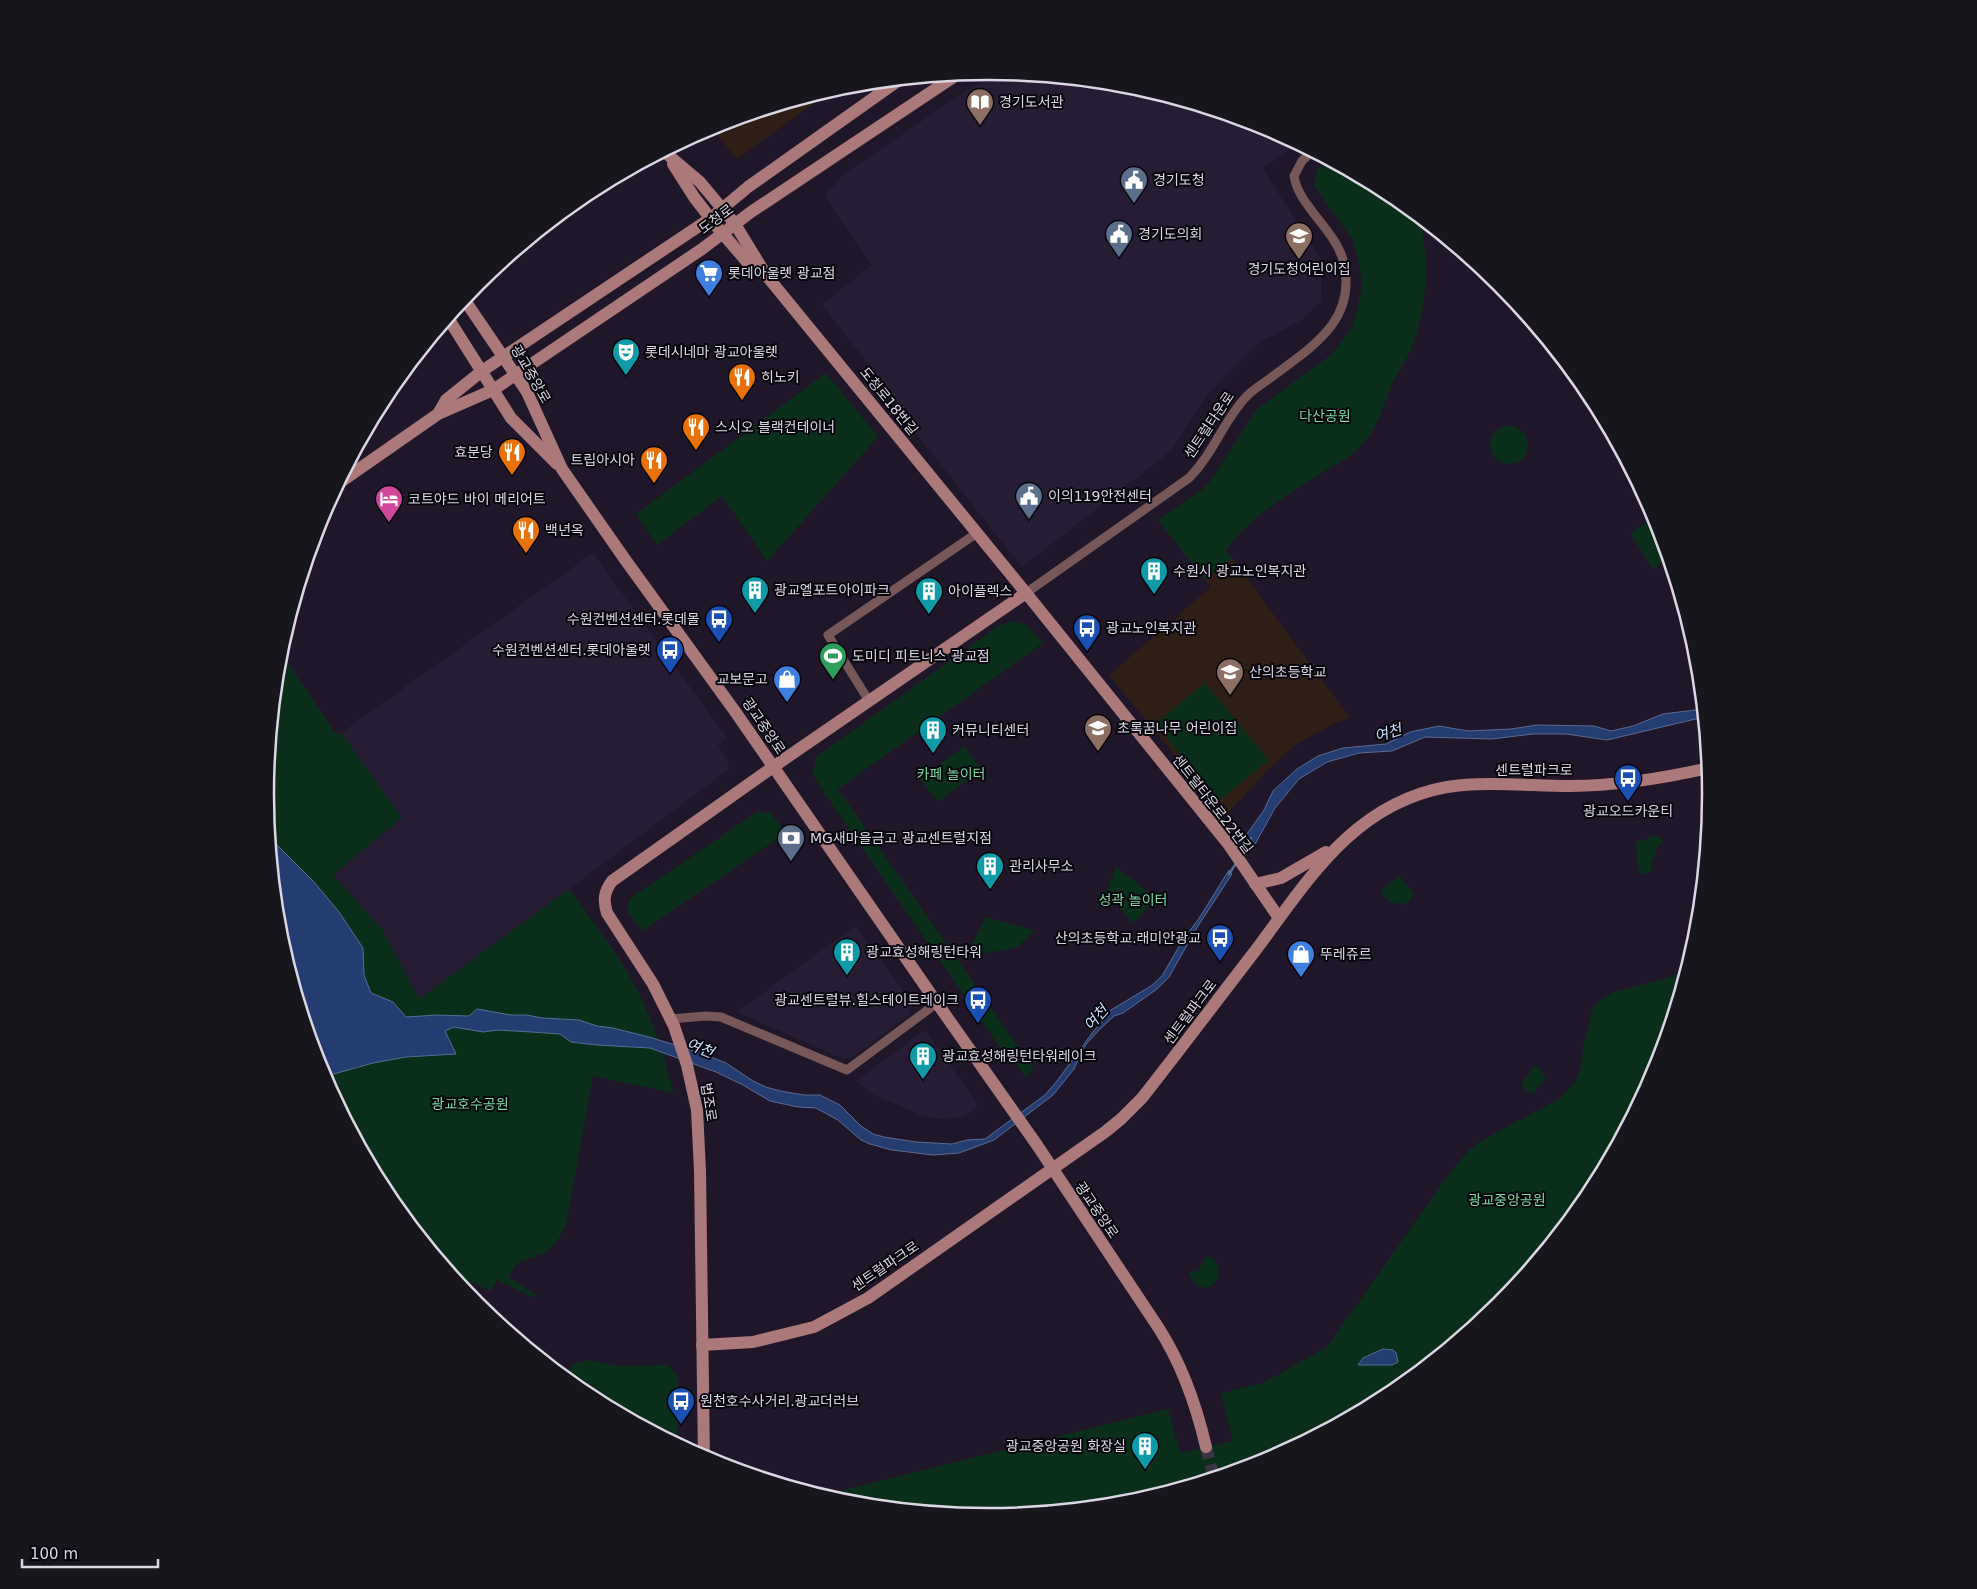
<svg xmlns="http://www.w3.org/2000/svg" width="1977" height="1589" viewBox="0 0 1977 1589" font-family="'DejaVu Sans','Noto Sans KR',sans-serif">
	<rect width="100%" height="100%" fill="#1f1729"/>
	<g fill="#261c34">
		<polygon points="994,72 1130,85 1266,126 1298,144 1262,168 1321,259 1321,301 1303,319 1256,345 1211,390 1171,451 1022,567 888,398 884,384 822,305 871,265 825,197 841,176"/>
		<polygon points="593,553 727,738 718,745 729,762 728,770 569,889 419,999 382,929 333,875 402,818 341,733"/>
		<polygon points="855,926 912,1002 910,1014 852,1058 843,1059 737,1012"/>
		<polygon points="925,1030 977,1103 975,1110 963,1116 941,1119 921,1115 872,1094 856,1081"/>
	</g>
	<g fill="#2e1e15">
		<polygon points="829,91 830,92 737,159 711,127"/>
		<polygon points="1232,558 1350,718 1335,723 1295,745 1271,767 1225,816 1109,675 1211,587 1205,580"/>
	</g>
	<g fill="#092e1a">
		<path d="M1330,161L1391,193L1420,218C1429,261 1428,308 1411,349C1406,361 1398,371 1393,382C1382,408 1377,433 1355,452C1345,460 1331,467 1320,474C1289,493 1245,521 1226,550L1232,558L1205,580L1158,520L1203,489L1211,480L1257,409L1332,354L1350,331L1357,312L1362,285L1357,253L1352,239L1314,185L1317,170Z"/>
		<polygon points="826,373 878,437 767,561 722,496 657,545 636,514"/>
		<circle cx="1509" cy="445" r="19"/>
		<polygon points="1648,522 1667,552 1669,559 1653,569 1630,533"/>
		<polygon points="1012,621 1027,625 1043,643 838,789 1034,1069 1026,1077 1015,1061 999,1046 827,797 813,775 816,757 998,626"/>
		<path d="M280,652L336,734L341,733L402,818L333,875L382,929L419,999L569,889C592,921 618,953 636,988C653,1020 665,1057 673,1093L593,1076L566,1224L559,1238L547,1252L517,1263L508,1277L536,1295L534,1298L497,1280L491,1291L476,1284L456,1280L387,1196L320,1071L279,935L265,794Z"/>
		<polygon points="1205,683 1269,760 1219,801 1155,724"/>
		<polygon points="964,746 981,769 938,802 920,779"/>
		<polygon points="757,812 771,813 786,833 642,931 627,911 629,899"/>
		<polygon points="1654,836 1660,837 1663,841 1656,849 1655,857 1651,860 1651,871 1641,875 1637,863 1636,842"/>
		<polygon points="1116,867 1156,898 1133,923 1106,893"/>
		<polygon points="1399,876 1413,893 1410,901 1403,905 1391,902 1381,894 1384,888"/>
		<polygon points="986,917 1035,931 1016,948 975,955 968,952"/>
		<polygon points="1688,969 1657,1072 1590,1197 1500,1306 1390,1396 1265,1463 1129,1504 988,1518 847,1504 820,1496 1168,1409 1180,1453 1233,1441 1221,1393 1263,1383 1327,1347 1447,1177 1468,1151 1479,1142 1561,1098 1575,1082 1581,1067 1583,1049 1592,1010 1602,998 1615,992 1670,977"/>
		<polygon points="1536,1064 1546,1078 1533,1093 1528,1092 1521,1085"/>
		<path d="M1210,1257L1218,1263C1219,1274 1219,1285 1206,1288L1196,1285L1188,1273L1199,1270L1205,1258Z"/>
		<polygon points="590,1360 617,1366 668,1365 678,1377 678,1445 586,1396 566,1379 566,1375 575,1363"/>
	</g>
	<g fill="#243d70" stroke="#5b6b92">
		<polygon points="1703,709 1704,717 1607,740 1566,734 1533,734 1492,739 1425,737 1392,751 1359,753 1327,762 1299,779 1275,808 1254,846 1245,837 1264,810 1273,791 1297,769 1318,756 1343,748 1386,744 1410,732 1439,726 1468,731 1511,729 1537,725 1594,726 1611,731 1633,726 1663,714"/>
		<polygon points="270,838 314,882 339,912 363,948 364,975 371,993 393,1002 406,1017 437,1015 469,1016 477,1009 511,1015 527,1015 542,1018 579,1020 597,1026 613,1028 649,1037 698,1052 726,1063 753,1081 766,1087 780,1091 804,1095 820,1095 840,1105 861,1126 873,1134 884,1137 916,1142 952,1144 967,1140 985,1139 1045,1095 1057,1081 1093,1032 1111,1010 1151,986 1162,976 1184,938 1198,920 1229,870 1232,874 1196,929 1169,977 1157,989 1123,1013 1114,1016 1100,1029 1087,1043 1081,1053 1074,1069 1053,1095 994,1140 959,1153 933,1155 892,1150 870,1144 861,1140 838,1120 816,1108 798,1107 770,1101 743,1085 716,1072 650,1048 597,1045 571,1042 560,1034 531,1032 498,1030 483,1032 454,1027 445,1031 456,1054 406,1057 373,1063 323,1077 279,935"/>
		<polygon points="1383,1349 1393,1350 1396,1353 1398,1362 1392,1365 1358,1365 1363,1358"/>
	</g>
	<g fill="none" stroke-linecap="round" stroke-linejoin="round">
		<g stroke="#5b6b92" stroke-width="2.5">
			<polyline points="1241,855 1251,838"/>
			<polyline points="1229,874 1237,862"/>
		</g>
		<polyline stroke="#3b3445" stroke-width="12" stroke-dasharray="12 6" stroke-linecap="butt" points="1206,1447 1214,1478"/>
		<g stroke="#775758" stroke-width="9">
			<path d="M1026,593L1189,478C1213,454 1223,422 1245,398C1252,390 1261,385 1269,379C1310,348 1359,321 1343,260C1335,230 1298,205 1294,176L1302,161L1312,151"/>
			<polyline points="869,701 828,635 977,533"/>
			<polyline points="670,1019 706,1016 721,1017 847,1070 937,1003"/>
		</g>
		<g stroke="#ac797b" stroke-width="12">
			<polyline points="667,154 700,182 735,224 766,275 1026,593 1229,845 1279,918"/>
			<polyline points="673,164 694,197 717,227 748,263 765,274"/>
			<path d="M464,299L527,392L562,469L624,558L734,710L937,1003L1037,1145L1158,1327C1182,1364 1196,1404 1206,1447"/>
			<polyline points="448,318 511,418 557,464"/>
			<polyline points="438,414 446,400 482,371 711,218 748,187 899,80"/>
			<polyline points="339,483 438,414 493,390 702,249 751,212 958,74"/>
			<polyline points="1255,884 1281,878 1326,852"/>
			<path d="M702,1345L753,1342L814,1327L868,1298L1105,1132L1121,1119L1142,1098C1179,1051 1215,1003 1252,955C1306,884 1351,804 1447,787C1486,781 1531,786 1571,786C1618,786 1664,778 1709,768"/>
			<path d="M704,1459L700,1171L697,1110L687,1065L674,1026L653,984L607,913C603,900 604,892 612,881L773,767L1026,593"/>
		</g>
	</g>
	<defs>
		<g id="library-pin" transform="scale(1.4375)"><path d="M0 17L-7.5 6A9.5 9.5 0 1 1 7.5 6Z" fill="#8d6e63" stroke="#07050c"/><path d="M-6-4Q-3-5.5-.7-3.5V5Q-3 3-6 4ZM6-4Q3-5.5 .7-3.5V5Q3 3 6 4Z" fill="#fff"/></g>
		<g id="civic-pin" transform="scale(1.4375)"><path d="M0 17L-7.5 6A9.5 9.5 0 1 1 7.5 6Z" fill="#5c6f8a" stroke="#07050c"/><path d="M-.6-6.5H3V-4.5H.6V-3L4-1V1h2V6H-6V1h2V-1L-.6-3ZM-1.2 2.5V6h2.4V2.5Z" fill="#fff"/></g>
		<g id="school-pin" transform="scale(1.4375)"><path d="M0 17L-7.5 6A9.5 9.5 0 1 1 7.5 6Z" fill="#8d6e63" stroke="#07050c"/><path d="M0-5L7-2L0 1L-7-2ZM-4 1L0 2.5L4 1V4Q0 6-4 4Z" fill="#fff"/></g>
		<g id="supermarket-pin" transform="scale(1.4375)"><path d="M0 17L-7.5 6A9.5 9.5 0 1 1 7.5 6Z" fill="#3f7fe0" stroke="#07050c"/><path d="M-6-5.5h2.5l.6 2H6L4.5 2H-2.5L-4.4-4H-6ZM-1.5 3.2a1.3 1.3 0 1 0 .1 0ZM3 3.2a1.3 1.3 0 1 0 .1 0Z" fill="#fff"/></g>
		<g id="theatre-pin" transform="scale(1.4375)"><path d="M0 17L-7.5 6A9.5 9.5 0 1 1 7.5 6Z" fill="#0f9aa8" stroke="#07050c"/><path d="M-5-5.5Q0-4 5-5.5V0Q5 5 0 6Q-5 5-5 0ZM-3.3-2.5H-1v1.5H-3.3ZM1-2.5H3.3v1.5H1ZM-2.8 1Q0 5.5 2.8 1Z" fill="#fff"/></g>
		<g id="restaurant-pin" transform="scale(1.4375)"><path d="M0 17L-7.5 6A9.5 9.5 0 1 1 7.5 6Z" fill="#e8710a" stroke="#07050c"/><path d="M-5-6h1v4h1v-4h1v4h1v-4h1v5L-1.5 .5V6h-2V.5L-5-1ZM5-6V6H3V1.5H1.5Q1.5-4 5-6Z" fill="#fff"/></g>
		<g id="hotel-pin" transform="scale(1.4375)"><path d="M0 17L-7.5 6A9.5 9.5 0 1 1 7.5 6Z" fill="#d1479c" stroke="#07050c"/><path d="M-6-4.5h1.5V1H6V5H4.5V3h-9V5H-6ZM-4 0a1.8 1.8 0 1 1 3.6 0ZM.5 0V-2.5h3Q6-2.5 6 0Z" fill="#fff"/></g>
		<g id="building-pin" transform="scale(1.4375)"><path d="M0 17L-7.5 6A9.5 9.5 0 1 1 7.5 6Z" fill="#0f9aa8" stroke="#07050c"/><path d="M-4-6H4V6H1V3H-1V6H-4ZM-2.5-4.3h1.7v1.8h-1.7ZM.8-4.3h1.7v1.8H.8ZM-2.5-1h1.7V.8h-1.7ZM.8-1h1.7V.8H.8Z" fill="#fff"/></g>
		<g id="bus-pin" transform="scale(1.4375)"><path d="M0 17L-7.5 6A9.5 9.5 0 1 1 7.5 6Z" fill="#1a4fb4" stroke="#07050c"/><path d="M-5-6H5V4H4V6H2V4H-2V6H-4V4H-5ZM-3.5-4V0h7V-4ZM-3.5 1.2v1.5H-2V1.2ZM2 1.2v1.5H3.5V1.2Z" fill="#fff"/></g>
		<g id="stadium-pin" transform="scale(1.4375)"><path d="M0 17L-7.5 6A9.5 9.5 0 1 1 7.5 6Z" fill="#2e9e5b" stroke="#07050c"/><path d="M0-5a6.5 5 0 1 0 0 10a6.5 5 0 1 0 0-10ZM-3.5-1.8h7v3.6h-7Z" fill="#fff"/></g>
		<g id="shop-pin" transform="scale(1.4375)"><path d="M0 17L-7.5 6A9.5 9.5 0 1 1 7.5 6Z" fill="#3f7fe0" stroke="#07050c"/><path d="M-5-2.5h2.3a2.7 3.5 0 0 1 5.4 0H5L5.5 6h-11ZM-1.5-2.5h3a1.5 2.3 0 0 0-3 0Z" fill="#fff"/></g>
		<g id="bank-pin" transform="scale(1.4375)"><path d="M0 17L-7.5 6A9.5 9.5 0 1 1 7.5 6Z" fill="#5c6f8a" stroke="#07050c"/><path d="M-6-4H6V4H-6ZM0-2.3a2.3 2.3 0 1 0 0 4.6a2.3 2.3 0 1 0 0-4.6Z" fill="#fff"/></g>
	</defs>
	<g fill-rule="evenodd">
		<use href="#library-pin" x="980" y="102"/>
		<use href="#civic-pin" x="1134" y="180"/>
		<use href="#civic-pin" x="1119" y="234"/>
		<use href="#school-pin" x="1299" y="236"/>
		<use href="#supermarket-pin" x="709" y="273"/>
		<use href="#theatre-pin" x="626" y="352"/>
		<use href="#restaurant-pin" x="742" y="377"/>
		<use href="#restaurant-pin" x="696" y="427"/>
		<use href="#restaurant-pin" x="512" y="452"/>
		<use href="#restaurant-pin" x="654" y="460"/>
		<use href="#civic-pin" x="1029" y="496"/>
		<use href="#hotel-pin" x="389" y="499"/>
		<use href="#restaurant-pin" x="526" y="530"/>
		<use href="#building-pin" x="1154" y="571"/>
		<use href="#building-pin" x="755" y="590"/>
		<use href="#building-pin" x="929" y="591"/>
		<use href="#bus-pin" x="719" y="619"/>
		<use href="#bus-pin" x="1087" y="628"/>
		<use href="#bus-pin" x="670" y="650"/>
		<use href="#stadium-pin" x="833" y="656"/>
		<use href="#school-pin" x="1230" y="672"/>
		<use href="#shop-pin" x="787" y="679"/>
		<use href="#school-pin" x="1098" y="728"/>
		<use href="#building-pin" x="933" y="730"/>
		<use href="#bus-pin" x="1628" y="778"/>
		<use href="#bank-pin" x="791" y="838"/>
		<use href="#building-pin" x="990" y="866"/>
		<use href="#bus-pin" x="1220" y="938"/>
		<use href="#building-pin" x="847" y="952"/>
		<use href="#shop-pin" x="1301" y="954"/>
		<use href="#bus-pin" x="978" y="1000"/>
		<use href="#building-pin" x="923" y="1056"/>
		<use href="#bus-pin" x="681" y="1401"/>
		<use href="#building-pin" x="1145" y="1446"/>
	</g>
	<g text-anchor="middle" dominant-baseline="central" stroke-width="4" stroke-linejoin="round" paint-order="stroke">
		<g font-size="14" fill="#dbd6e3" stroke="#07050c" text-anchor="start">
			<text x="999" y="102">경기도서관</text>
			<text x="1153" y="180">경기도청</text>
			<text x="1138" y="234">경기도의회</text>
			<text x="1299" y="269" text-anchor="middle">경기도청어린이집</text>
			<text x="728" y="273">롯데아울렛 광교점</text>
			<text x="645" y="352">롯데시네마 광교아울렛</text>
			<text x="761" y="377">히노키</text>
			<text x="715" y="427">스시오 블랙컨테이너</text>
			<text x="493" y="452" text-anchor="end">효분당</text>
			<text x="635" y="460" text-anchor="end">트립아시아</text>
			<text x="1048" y="496">이의119안전센터</text>
			<text x="408" y="499">코트야드 바이 메리어트</text>
			<text x="545" y="530">백년옥</text>
			<text x="1173" y="571">수원시 광교노인복지관</text>
			<text x="774" y="590">광교엘포트아이파크</text>
			<text x="948" y="591">아이플렉스</text>
			<text x="700" y="619" text-anchor="end">수원컨벤션센터.롯데몰</text>
			<text x="1106" y="628">광교노인복지관</text>
			<text x="651" y="650" text-anchor="end">수원컨벤션센터.롯데아울렛</text>
			<text x="852" y="656">도미디 피트니스 광교점</text>
			<text x="1249" y="672">산의초등학교</text>
			<text x="768" y="679" text-anchor="end">교보문고</text>
			<text x="1117" y="728">초록꿈나무 어린이집</text>
			<text x="952" y="730">커뮤니티센터</text>
			<text x="1628" y="811" text-anchor="middle">광교오드카운티</text>
			<text x="810" y="838">MG새마을금고 광교센트럴지점</text>
			<text x="1009" y="866">관리사무소</text>
			<text x="1201" y="938" text-anchor="end">산의초등학교.래미안광교</text>
			<text x="866" y="952">광교효성해링턴타워</text>
			<text x="1320" y="954">뚜레쥬르</text>
			<text x="959" y="1000" text-anchor="end">광교센트럴뷰.힐스테이트레이크</text>
			<text x="942" y="1056">광교효성해링턴타워레이크</text>
			<text x="700" y="1401">원천호수사거리.광교더러브</text>
			<text x="1126" y="1446" text-anchor="end">광교중앙공원 화장실</text>
		</g>
		<g font-size="14" fill="#dbd6e3" stroke="#07050c">
			<text transform="translate(716 219) rotate(-37)">도청로</text>
			<text transform="translate(531 374) rotate(60)">광교중앙로</text>
			<text transform="translate(889 401) rotate(51)">도청로18번길</text>
			<text transform="translate(1209 425) rotate(-56)">센트럴타운로</text>
			<text transform="translate(764 726) rotate(56)">광교중앙로</text>
			<text x="1534" y="770">센트럴파크로</text>
			<text transform="translate(1213 804) rotate(52)">센트럴타운로22번길</text>
			<text transform="translate(1190 1012) rotate(-53)">센트럴파크로</text>
			<text transform="translate(709 1102) rotate(81)">법조로</text>
			<text transform="translate(1097 1210) rotate(56)">광교중앙로</text>
			<text transform="translate(885 1266) rotate(-34)">센트럴파크로</text>
		</g>
		<g font-size="14" fill="#79d99f" stroke="#07050c">
			<text x="1325" y="416">다산공원</text>
			<text x="951" y="774">카페 놀이터</text>
			<text x="1133" y="900">성곽 놀이터</text>
			<text x="470" y="1104">광교호수공원</text>
			<text x="1507" y="1200">광교중앙공원</text>
		</g>
		<g font-size="15" font-style="italic" fill="#ccdeff" stroke="#07050c">
			<text transform="translate(1388 733) rotate(-17)">여천</text>
			<text transform="translate(1096 1018) rotate(-48)">여천</text>
			<text transform="translate(700 1048) rotate(22)">여천</text>
		</g>
	</g>
	<path d="M0 0H1977V1589H0ZM274 794a714 714 0 1 1 1428 0a714 714 0 1 1-1428 0Z" fill="#18161d" fill-rule="evenodd"/>
	<path fill="none" stroke="#dbd6e3" stroke-width="2.5" d="M274 794a714 714 0 1 1 1428 0a714 714 0 1 1-1428 0Z"/>
	<path d="M22 1559v8h136v-8" fill="none" stroke="#dbd6e3" stroke-width="2.5"/>
	<text x="30" y="1559" font-size="15" fill="#dbd6e3" stroke="#07050c" stroke-width="4" paint-order="stroke">100 m</text>
</svg>
